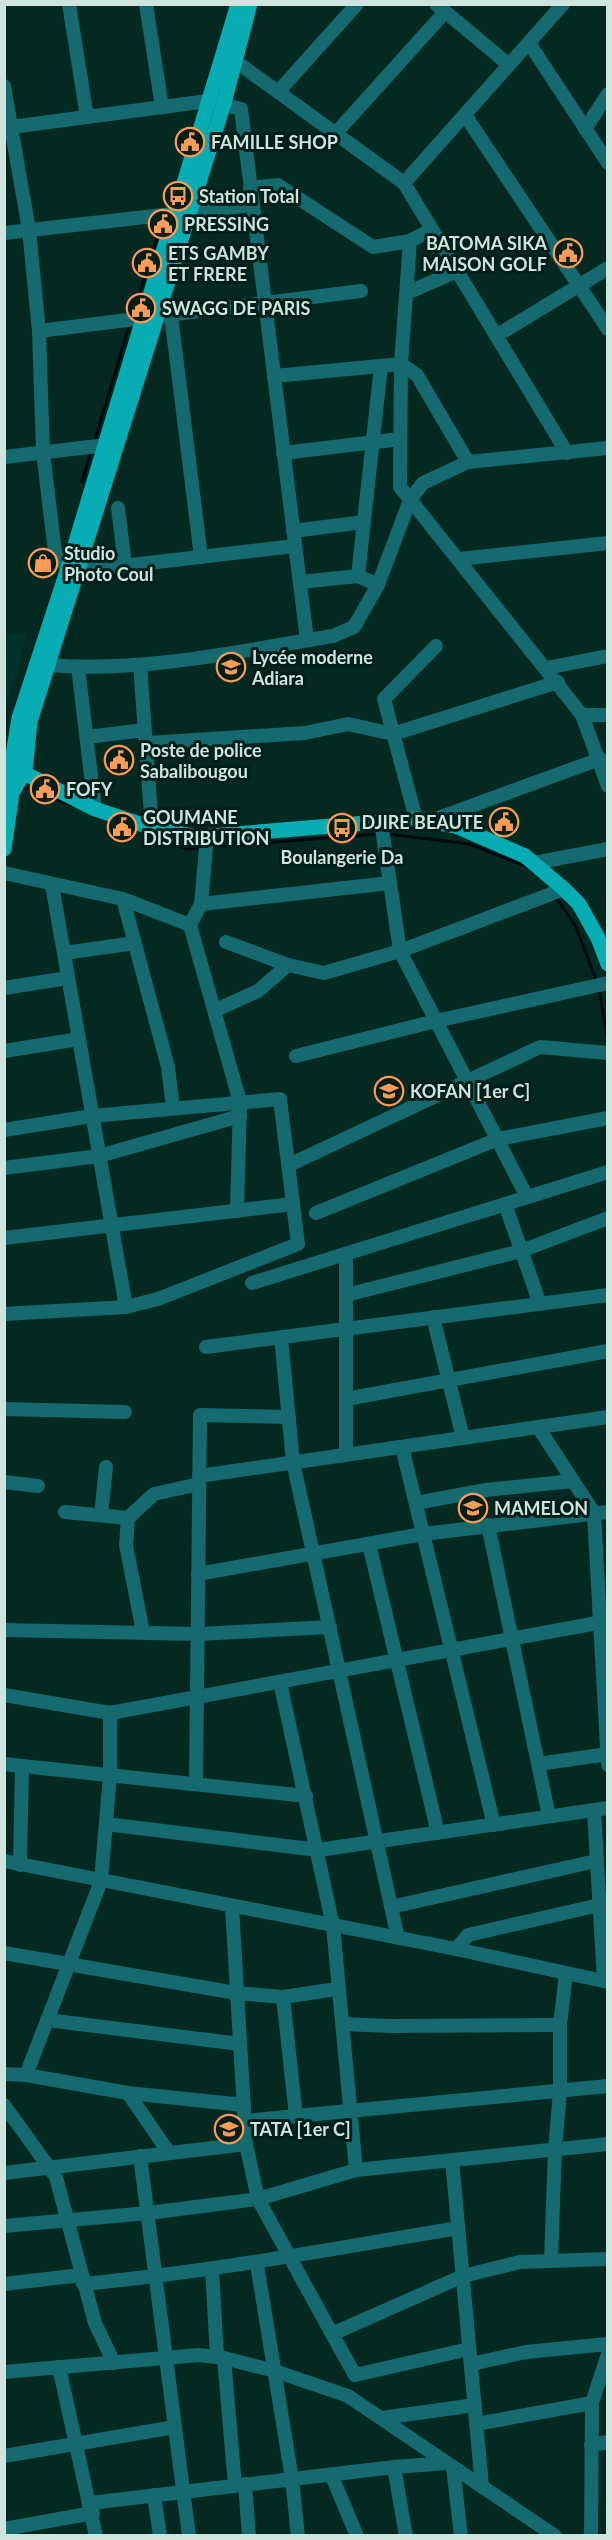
<svg xmlns="http://www.w3.org/2000/svg" width="612" height="2540" viewBox="0 0 612 2540" font-family="Lato,sans-serif">
	<rect width="100%" height="100%" fill="#032921"/>
	<polygon fill="#003329" points="28,633 24,645 5,707 5,634"/>
	<g fill="none" stroke-linecap="round" stroke-linejoin="round">
		<g stroke="#01090e" stroke-width="3">
			<polyline points="133,314 160,228"/>
			<polyline points="94,443 130,323"/>
			<polyline points="82,482 91,452"/>
			<polyline points="21,786 71,805"/>
			<polyline points="147,834 187,849 201,848"/>
			<polyline points="387,834 469,844 528,867"/>
			<polyline points="211,847 377,834"/>
			<polyline points="556,897 576,927 596,980"/>
			<polyline points="599,989 608,1041"/>
		</g>
		<g stroke="#146a6e" stroke-width="14">
			<polyline points="69,4 87,117"/>
			<polyline points="146,4 162,107"/>
			<polyline points="436,4 509,65"/>
			<polyline points="529,43 608,163"/>
			<polyline points="235,61 404,183 567,453"/>
			<polyline points="4,86 29,230 39,331 43,452 55,552 68,568 79,571 295,546"/>
			<polyline points="278,92 357,4"/>
			<polyline points="465,115 608,329"/>
			<polyline points="11,127 208,101 241,109 307,640"/>
			<polyline points="585,129 608,94"/>
			<polyline points="335,134 445,12"/>
			<polyline points="404,183 563,4"/>
			<polyline points="250,188 278,185 373,247 410,241"/>
			<polyline points="431,230 410,241 401,364 400,487 582,715 608,786"/>
			<polyline points="4,233 252,205"/>
			<polyline points="407,293 457,271"/>
			<polyline points="171,315 201,557"/>
			<polyline points="39,331 361,291"/>
			<polyline points="496,336 608,268"/>
			<polyline points="274,376 401,364 417,375 468,462"/>
			<polyline points="283,453 400,439"/>
			<polyline points="4,457 115,444"/>
			<polyline points="118,508 125,565"/>
			<polyline points="293,531 364,522"/>
			<polyline points="459,559 608,543"/>
			<polyline points="358,576 381,366"/>
			<polyline points="300,582 358,576 378,585"/>
			<path d="M48,665C143,673 239,651 333,636L354,627L378,585L410,500L423,483L468,462L608,448"/>
			<polyline points="140,665 152,828"/>
			<polyline points="78,667 95,809"/>
			<polyline points="546,668 608,656"/>
			<polyline points="582,715 608,715"/>
			<polyline points="87,737 144,730"/>
			<polyline points="147,743 305,733 348,724 393,734 558,682"/>
			<polyline points="416,819 384,699 436,646"/>
			<polyline points="430,821 600,759"/>
			<polyline points="381,822 400,951 527,1197"/>
			<polyline points="534,863 608,849"/>
			<polyline points="4,873 123,899 190,925 240,1102 237,1211"/>
			<polyline points="52,885 126,1307"/>
			<polyline points="123,899 168,1067 173,1108"/>
			<polyline points="201,904 390,883"/>
			<polyline points="190,925 201,904 207,837"/>
			<polyline points="226,942 288,965 324,973 400,951 564,889"/>
			<polyline points="64,953 135,943"/>
			<polyline points="4,988 68,978"/>
			<polyline points="216,1010 258,991 288,965"/>
			<polyline points="4,1051 79,1039"/>
			<polyline points="296,1056 436,1021 608,983"/>
			<polyline points="4,1130 92,1116 280,1099 298,1244 158,1299 126,1307 4,1314"/>
			<polyline points="289,1165 540,1047 608,1053"/>
			<polyline points="4,1168 99,1156 240,1116"/>
			<polyline points="505,1204 540,1304"/>
			<polyline points="316,1213 498,1139 608,1118"/>
			<polyline points="4,1238 293,1204"/>
			<polyline points="346,1254 346,1455"/>
			<polyline points="252,1283 608,1172"/>
			<polyline points="346,1295 521,1251 608,1218"/>
			<polyline points="433,1317 463,1438"/>
			<polyline points="281,1337 293,1462 398,1938"/>
			<polyline points="206,1347 608,1295"/>
			<polyline points="346,1399 608,1351"/>
			<polyline points="4,1409 125,1412"/>
			<polyline points="538,1427 594,1513 608,1765"/>
			<polyline points="402,1447 494,1825"/>
			<polyline points="199,1476 608,1417"/>
			<polyline points="4,1482 38,1486"/>
			<polyline points="416,1503 486,1490 573,1481"/>
			<polyline points="65,1512 128,1518"/>
			<polyline points="101,1515 106,1467"/>
			<polyline points="488,1525 549,1816"/>
			<polyline points="369,1544 438,1833"/>
			<polyline points="198,1574 423,1534 608,1512"/>
			<polyline points="4,1630 198,1634 330,1627"/>
			<polyline points="143,1632 126,1545 128,1518 154,1494 199,1484"/>
			<polyline points="280,1682 333,1926 356,2170"/>
			<polyline points="4,1695 110,1713 608,1621"/>
			<polyline points="4,1764 306,1796"/>
			<polyline points="538,1764 608,1754"/>
			<polyline points="196,1784 200,1415 289,1417"/>
			<polyline points="594,1810 604,1981"/>
			<polyline points="106,1824 318,1850 608,1808"/>
			<polyline points="4,1861 456,1949 608,1982"/>
			<polyline points="20,1865 22,1766"/>
			<polyline points="391,1907 596,1861"/>
			<polyline points="456,1949 468,1935 608,1903"/>
			<polyline points="4,1953 236,1993 283,1997 337,1989"/>
			<polyline points="283,1997 296,2116"/>
			<polyline points="47,2020 240,2044"/>
			<polyline points="343,2024 390,2026 560,2025"/>
			<polyline points="4,2074 26,2075 128,2093 244,2105"/>
			<polyline points="26,2075 101,1881 110,1775 110,1713"/>
			<polyline points="128,2093 169,2153"/>
			<polyline points="4,2105 56,2177 95,2323 114,2363"/>
			<polyline points="245,2121 608,2086"/>
			<polyline points="140,2156 189,2536"/>
			<polyline points="452,2160 482,2486"/>
			<polyline points="4,2173 246,2144"/>
			<polyline points="4,2226 148,2213 258,2199 246,2144 232,1906"/>
			<polyline points="551,2260 555,2149 560,2091 560,2025 566,1974"/>
			<polyline points="257,2264 292,2479 298,2536"/>
			<polyline points="212,2268 217,2357"/>
			<polyline points="4,2284 81,2275"/>
			<path d="M83,2284C209,2272 333,2249 458,2228"/>
			<polyline points="332,2334 258,2199 356,2170 608,2144"/>
			<polyline points="469,2349 355,2375 332,2334 463,2276 520,2262 608,2259"/>
			<polyline points="224,2358 235,2485"/>
			<polyline points="471,2364 526,2352 608,2344"/>
			<polyline points="59,2367 96,2536"/>
			<polyline points="4,2372 199,2355 224,2358 275,2371 348,2396 555,2536"/>
			<polyline points="382,2418 475,2405"/>
			<polyline points="476,2424 592,2403"/>
			<polyline points="591,2445 608,2442"/>
			<polyline points="4,2456 175,2427"/>
			<polyline points="394,2467 406,2536"/>
			<polyline points="453,2467 461,2536"/>
			<polyline points="331,2474 357,2536"/>
			<polyline points="245,2484 249,2536"/>
			<polyline points="154,2495 160,2536"/>
			<polyline points="90,2503 394,2467 447,2463"/>
			<polyline points="4,2529 93,2513"/>
			<polyline points="591,2536 592,2403 608,2354"/>
		</g>
		<g stroke="#08adb4" stroke-width="15">
			<polyline points="16,769 95,809 152,828 198,837 416,819 456,826 525,856 564,889 579,904 598,938 608,964"/>
			<polyline points="12,793 25,771 30,722 224,103 250,4"/>
			<polyline points="4,849 12,793 11,767 19,718 68,568 238,4"/>
		</g>
	</g>
	<defs>
		<g id="civic-ring" transform="scale(1.5)"><circle r="9.5" fill="#001f18" stroke="#fe9c57" stroke-width="1.5"/><path d="M-.6-6.5H3V-4.5H.6V-3L4-1V1h2V6H-6V1h2V-1L-.6-3ZM-1.2 2.5V6h2.4V2.5Z" fill="#fe9c57"/></g>
		<g id="bus-ring" transform="scale(1.5)"><circle r="9.5" fill="#001f18" stroke="#fe9c57" stroke-width="1.5"/><path d="M-5-6H5V4H4V6H2V4H-2V6H-4V4H-5ZM-3.5-4V0h7V-4ZM-3.5 1.2v1.5H-2V1.2ZM2 1.2v1.5H3.5V1.2Z" fill="#fe9c57"/></g>
		<g id="shop-ring" transform="scale(1.5)"><circle r="9.5" fill="#001f18" stroke="#fe9c57" stroke-width="1.5"/><path d="M-5-2.5h2.3a2.7 3.5 0 0 1 5.4 0H5L5.5 6h-11ZM-1.5-2.5h3a1.5 2.3 0 0 0-3 0Z" fill="#fe9c57"/></g>
		<g id="school-ring" transform="scale(1.5)"><circle r="9.5" fill="#001f18" stroke="#fe9c57" stroke-width="1.5"/><path d="M0-5L7-2L0 1L-7-2ZM-4 1L0 2.5L4 1V4Q0 6-4 4Z" fill="#fe9c57"/></g>
	</defs>
	<g fill-rule="evenodd">
		<use href="#civic-ring" x="190" y="142"/>
		<use href="#bus-ring" x="178" y="196"/>
		<use href="#civic-ring" x="163" y="224"/>
		<use href="#civic-ring" x="568" y="253"/>
		<use href="#civic-ring" x="147" y="263"/>
		<use href="#civic-ring" x="141" y="308"/>
		<use href="#shop-ring" x="43" y="563"/>
		<use href="#school-ring" x="231" y="667"/>
		<use href="#civic-ring" x="119" y="760"/>
		<use href="#civic-ring" x="45" y="789"/>
		<use href="#civic-ring" x="504" y="822"/>
		<use href="#civic-ring" x="122" y="827"/>
		<use href="#bus-ring" x="342" y="828"/>
		<use href="#school-ring" x="389" y="1091"/>
		<use href="#school-ring" x="473" y="1508"/>
		<use href="#school-ring" x="229" y="2129"/>
	</g>
	<g text-anchor="middle" dominant-baseline="central" stroke-width="6" stroke-linejoin="round" paint-order="stroke">
		<g font-size="18" font-weight="bold" fill="#d0e4de" stroke="#001f18" text-anchor="start">
			<text x="211" y="142">FAMILLE SHOP</text>
			<text x="199" y="196">Station Total</text>
			<text x="184" y="224">PRESSING</text>
			<text x="547" y="243" text-anchor="end">BATOMA SIKA<tspan x="547" dy="21">MAISON GOLF</tspan></text>
			<text x="168" y="253">ETS GAMBY<tspan x="168" dy="21">ET FRERE</tspan></text>
			<text x="162" y="308">SWAGG DE PARIS</text>
			<text x="64" y="553">Studio<tspan x="64" dy="21">Photo Coul</tspan></text>
			<text x="252" y="657">Lycée moderne<tspan x="252" dy="21">Adiara</tspan></text>
			<text x="140" y="750">Poste de police<tspan x="140" dy="21">Sabalibougou</tspan></text>
			<text x="66" y="789">FOFY</text>
			<text x="143" y="817">GOUMANE<tspan x="143" dy="21">DISTRIBUTION</tspan></text>
			<text x="483" y="822" text-anchor="end">DJIRE BEAUTE</text>
			<text x="342" y="857" text-anchor="middle">Boulangerie Da</text>
			<text x="410" y="1091">KOFAN [1er C]</text>
			<text x="494" y="1508">MAMELON</text>
			<text x="250" y="2129">TATA [1er C]</text>
		</g>
	</g>
	<rect width="612" height="2540" fill="none" stroke="#d0e4de" stroke-width="12"/>
</svg>
